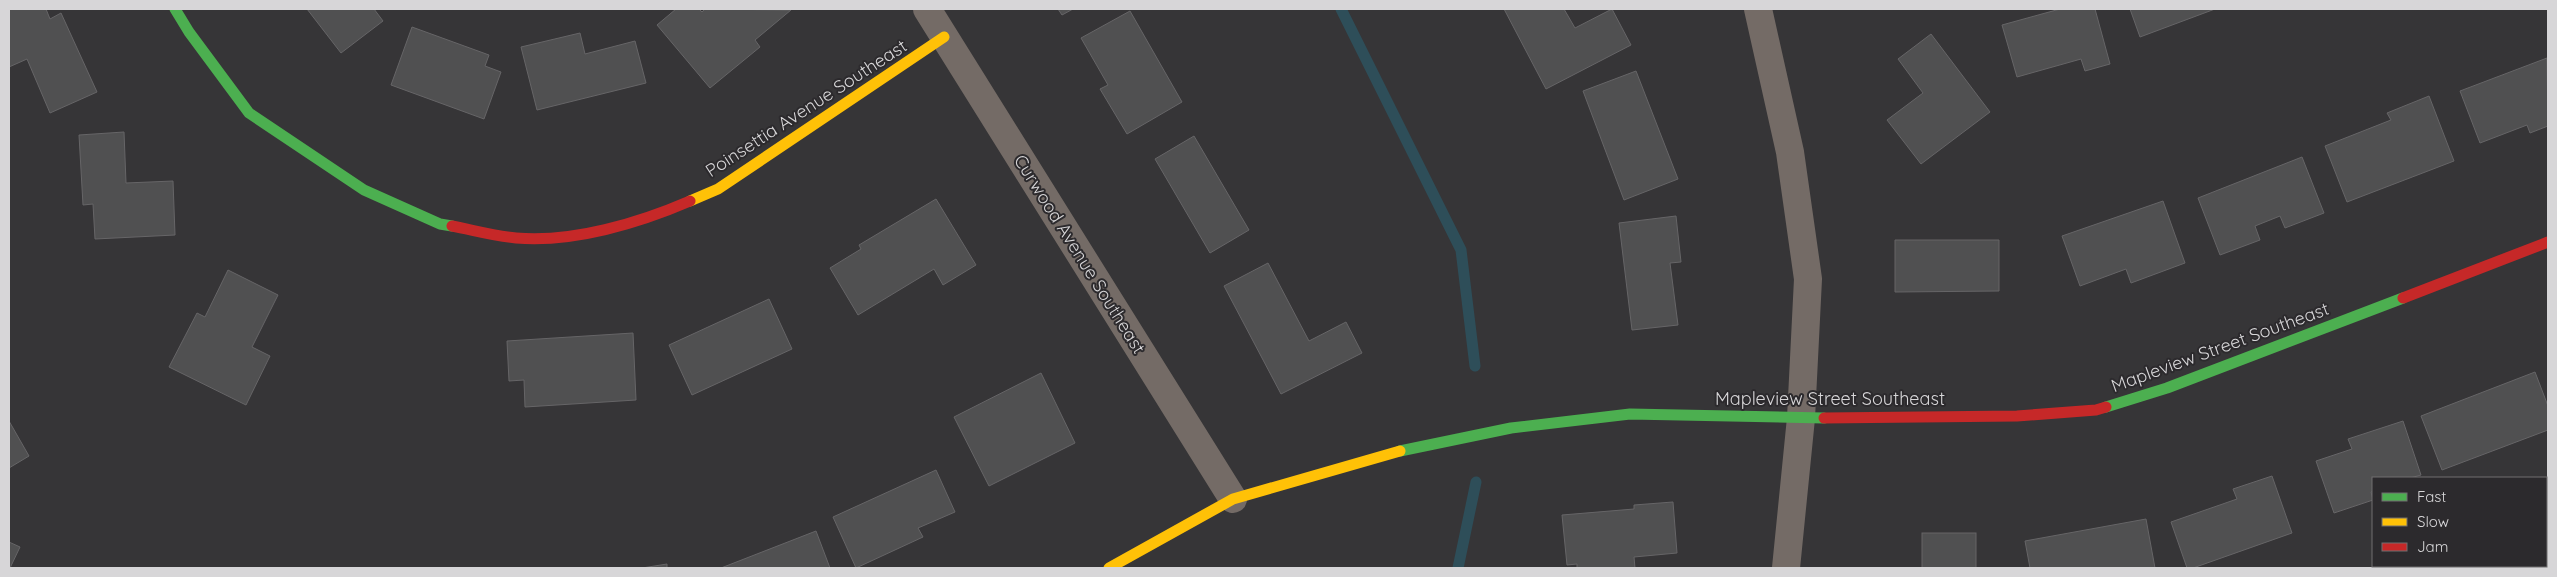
<svg xmlns="http://www.w3.org/2000/svg" width="2557" height="577" viewBox="0 0 2557 577" font-family="Quicksand,sans-serif">
	<rect width="100%" height="100%" fill="#363537"/>
	<g fill="none" stroke-linecap="round" stroke-linejoin="round">
		<g stroke="#2e4e59" stroke-width="11">
			<polyline points="1341,9 1461,250 1475,366"/>
			<polyline points="1458,568 1476,482"/>
		</g>
	</g>
	<g fill="#505051" stroke="#666567">
		<polygon points="9,9 46,9 50,19 61,13 97,92 50,113 27,59 9,67"/>
		<polygon points="307,9 374,9 383,21 341,53"/>
		<polygon points="676,9 699,9 702,12 705,9 791,10 755,40 760,47 710,88 657,25"/>
		<polygon points="1058,9 1073,9 1062,15"/>
		<polygon points="1504,9 1564,9 1575,28 1612,9 1631,45 1546,89"/>
		<polygon points="2060,9 2095,9 2110,64 2085,71 2081,59 2017,77 2002,25"/>
		<polygon points="2130,9 2215,9 2140,37"/>
		<polygon points="1130,11 1182,102 1127,134 1100,89 1108,85 1081,38"/>
		<polygon points="412,27 489,55 485,66 501,72 484,119 391,85"/>
		<polygon points="580,33 585,54 635,41 646,83 537,110 521,47"/>
		<polygon points="1931,34 1990,112 1921,164 1887,120 1923,93 1898,59"/>
		<polygon points="2547,58 2548,126 2530,133 2527,125 2480,143 2460,91"/>
		<polygon points="1636,71 1678,179 1624,200 1583,91"/>
		<polygon points="2429,96 2454,161 2347,202 2325,146 2391,120 2387,113"/>
		<polygon points="124,132 126,183 173,181 175,235 95,239 93,204 83,205 79,135"/>
		<polygon points="1194,136 1249,230 1210,253 1155,159"/>
		<polygon points="2302,157 2324,213 2285,228 2280,216 2255,226 2260,240 2220,255 2198,198"/>
		<polygon points="936,199 976,265 943,285 934,269 858,315 830,268 861,249 859,245"/>
		<polygon points="2163,201 2185,263 2131,283 2126,269 2080,286 2062,236"/>
		<polygon points="1676,216 1681,262 1670,263 1678,325 1632,330 1619,223"/>
		<polygon points="1895,240 1999,240 1999,291 1895,292"/>
		<polygon points="1268,263 1309,341 1346,322 1362,353 1281,394 1224,286"/>
		<polygon points="228,270 278,295 252,347 270,356 246,405 169,367 197,313 205,317"/>
		<polygon points="769,299 792,349 692,395 669,345"/>
		<polygon points="633,333 636,400 525,407 524,380 509,381 507,341"/>
		<polygon points="2535,372 2548,406 2548,430 2442,470 2421,416"/>
		<polygon points="1041,373 1075,443 989,486 954,417"/>
		<polygon points="9,421 29,456 9,468"/>
		<polygon points="2403,421 2421,475 2410,478 2373,478 2373,491 2371,492 2373,500 2334,513 2316,461 2352,449 2348,439"/>
		<polygon points="936,470 955,512 918,528 923,537 856,568 833,517"/>
		<polygon points="2272,476 2292,533 2193,568 2187,568 2171,522 2237,499 2233,489"/>
		<polygon points="1673,502 1677,553 1634,557 1635,568 1577,568 1577,564 1567,565 1562,515 1634,509 1634,505"/>
		<polygon points="2146,519 2155,568 2030,568 2025,541"/>
		<polygon points="816,531 830,568 721,568"/>
		<rect x="1922" y="533" width="54" height="35"/>
		<polygon points="9,542 20,547 10,568 9,568"/>
		<polygon points="667,564 667,568 642,568"/>
	</g>
	<g fill="none" stroke-linecap="round" stroke-linejoin="round">
		<g stroke="#746b66" stroke-width="28">
			<polyline points="927,9 1233,499"/>
			<polyline points="1758,9 1790,152 1808,279 1801,418 1786,568"/>
		</g>
		<g stroke="#4caf50" stroke-width="11">
			<polyline points="175,9 189,32 249,113 364,190 440,224 452,226"/>
			<polyline points="2106,407 2167,388 2403,298"/>
			<polyline points="1400,451 1511,428 1630,414 1824,418"/>
		</g>
		<g stroke="#ffc107" stroke-width="11">
			<polyline points="690,201 718,189 944,37"/>
			<polyline points="1109,568 1233,499 1400,451"/>
		</g>
		<g stroke="#c62828" stroke-width="11">
			<path d="M452,226C473,230 495,236 516,238C573,243 639,223 690,201"/>
			<polyline points="2403,298 2548,242"/>
			<polyline points="1824,418 2017,416 2096,410 2106,407"/>
		</g>
	</g>
	<g text-anchor="middle" dominant-baseline="central" stroke-width="4" stroke-linejoin="round" paint-order="stroke">
		<g font-size="18" fill="#d7d6d8" stroke="#2c2a2d">
			<text transform="translate(806 108) rotate(-33)">Poinsettia Avenue Southeast</text>
			<text transform="translate(1080 254) rotate(58)">Curwood Avenue Southeast</text>
			<text transform="translate(2220 347) rotate(-20)">Mapleview Street Southeast</text>
			<text x="1830" y="398">Mapleview Street Southeast</text>
		</g>
	</g>
	<rect width="2557" height="577" fill="none" stroke="#d7d6d8" stroke-width="20"/>
	<rect x="2372" y="477" width="175" height="90" fill="#2c2a2d" stroke="#706f71"/>
	<rect x="2382" y="493" width="25" height="8" fill="#4caf50" stroke="#706f71"/>
	<text x="2417" y="502" font-size="15" fill="#d7d6d8">Fast</text>
	<rect x="2382" y="518" width="25" height="8" fill="#ffc107" stroke="#706f71"/>
	<text x="2417" y="527" font-size="15" fill="#d7d6d8">Slow</text>
	<rect x="2382" y="543" width="25" height="8" fill="#c62828" stroke="#706f71"/>
	<text x="2417" y="552" font-size="15" fill="#d7d6d8">Jam</text>
</svg>
